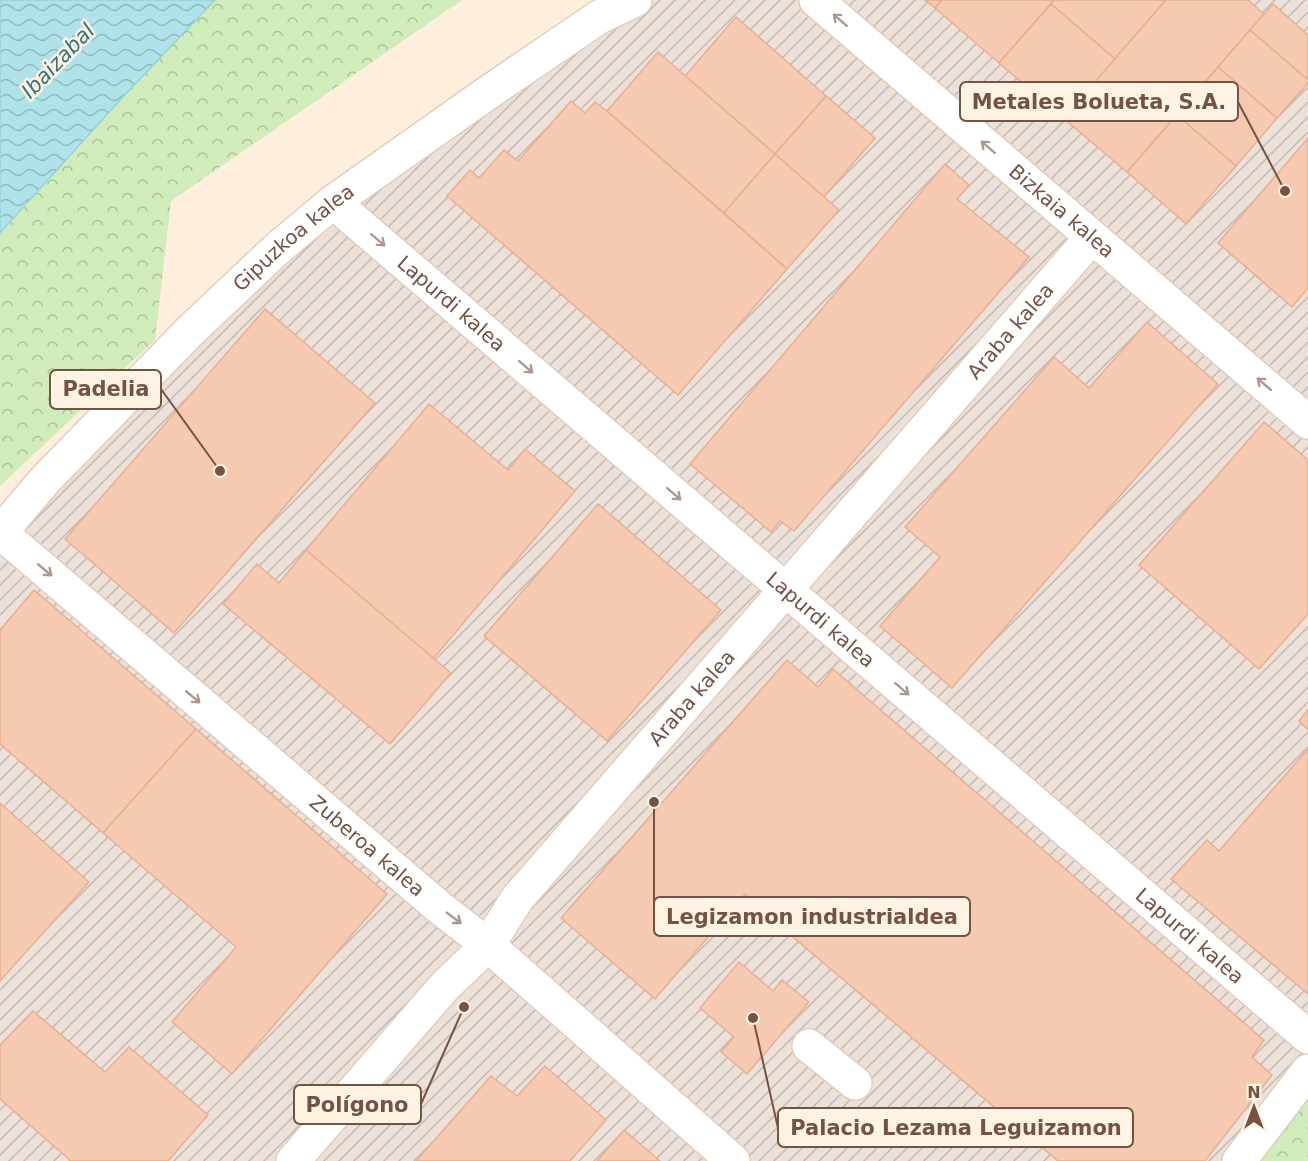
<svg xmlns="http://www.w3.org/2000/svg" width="1308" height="1161" viewBox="0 0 1308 1161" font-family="'DejaVu Sans',sans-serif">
	<defs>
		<pattern id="industrial-furrows" width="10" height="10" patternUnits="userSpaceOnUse" patternTransform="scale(1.5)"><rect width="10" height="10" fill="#ebe1d9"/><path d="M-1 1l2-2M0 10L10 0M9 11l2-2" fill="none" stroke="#c3b9b2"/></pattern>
		<pattern id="forest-crowns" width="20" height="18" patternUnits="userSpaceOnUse" patternTransform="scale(1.5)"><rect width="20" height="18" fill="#d0ecba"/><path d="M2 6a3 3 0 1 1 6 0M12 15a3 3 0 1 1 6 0" fill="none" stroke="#adc299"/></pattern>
		<pattern id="water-waves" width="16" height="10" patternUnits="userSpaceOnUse" patternTransform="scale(1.5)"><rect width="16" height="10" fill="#afe3e9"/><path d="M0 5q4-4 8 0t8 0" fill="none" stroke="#93bbbe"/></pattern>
	</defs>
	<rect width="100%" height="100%" fill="#feefdc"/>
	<polygon fill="url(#industrial-furrows)" points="635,0 1308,0 1308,1071 1239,1161 0,1161 0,533 278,248"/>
	<g fill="url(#forest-crowns)">
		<polygon points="215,0 462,0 171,201 155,340 0,486 0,233 121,99"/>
		<polygon points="1308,1070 1308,1161 1232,1161"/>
	</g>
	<polygon fill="url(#water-waves)" stroke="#95d3db" stroke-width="1.5" points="0,0 215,0 121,99 0,233"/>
	<g fill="#f6c9b1" stroke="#eaae90" stroke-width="1.5">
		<polygon points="925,0 942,0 935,8"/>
		<polygon points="942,0 1054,0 999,63 935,8"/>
		<polygon points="1054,0 1166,0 1115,59 1051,4"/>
		<polygon points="1166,0 1248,0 1264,14 1127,172 1063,118"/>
		<polygon points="1051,4 1115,59 1063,118 999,63"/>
		<polygon points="1273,4 1308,35 1308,80 1250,30"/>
		<polygon points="736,17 826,96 775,154 685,76"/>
		<polygon points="1250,30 1308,80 1308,83 1277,118 1218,67"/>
		<polygon points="658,52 775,154 724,213 607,111"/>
		<polygon points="1218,67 1277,118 1236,166 1177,115"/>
		<polygon points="826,96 875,138 824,197 775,154"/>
		<polygon points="571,101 585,113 595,102 607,111 787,269 678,395 447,196 470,170 479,178 504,150 518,161"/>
		<polygon points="1177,115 1236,166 1186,224 1127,172"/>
		<polygon points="1308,138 1308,288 1292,307 1218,243"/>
		<polygon points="775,154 839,210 787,269 724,213"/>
		<polygon points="945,164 969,185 957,199 1029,257 794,531 780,521 771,532 690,464"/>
		<polygon points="265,309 375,403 174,633 65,539"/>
		<polygon points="1147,322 1218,384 952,688 880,626 940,557 905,527 1054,357 1089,388"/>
		<polygon points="429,404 508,470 525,449 575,491 433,659 306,550"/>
		<polygon points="1264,422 1308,460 1308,614 1259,669 1139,565"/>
		<polygon points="598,504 721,610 607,741 484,636"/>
		<polygon points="306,550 451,673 390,744 223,604 257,564 279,583"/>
		<polygon points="34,590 196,729 103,833 0,744 0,630"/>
		<polygon points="787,660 818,687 833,669 1264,1040 1252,1057 1272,1075 1205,1161 1058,1161 768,916 745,894 655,999 561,918"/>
		<polygon points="1308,710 1308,730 1299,721"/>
		<polygon points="196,729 387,894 232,1074 172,1022 236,947 103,833"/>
		<polygon points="1308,749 1308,994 1171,879 1207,840 1219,851"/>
		<polygon points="0,803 89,882 0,981"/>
		<polygon points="739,962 773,991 782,980 809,1002 747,1074 721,1052 734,1037 700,1008"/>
		<polygon points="33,1011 105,1072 129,1047 208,1115 168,1161 71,1161 0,1099 0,1045"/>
		<polygon points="545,1066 606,1120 570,1161 416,1161 491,1076 517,1096"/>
		<polygon points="624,1130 660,1161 597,1161"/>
	</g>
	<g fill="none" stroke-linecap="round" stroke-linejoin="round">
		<g stroke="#e4ccbb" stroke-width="36">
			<g id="minor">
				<path id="s1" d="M816,0L1308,422"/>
				<path id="s2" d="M333,202L1308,1037"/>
				<path id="s3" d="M0,532L440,908L488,945L733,1161"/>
				<path id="s4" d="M0,533L45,480L190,331L278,248L333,202L486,94L599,17L635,0"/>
				<polyline points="809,1046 855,1083"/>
				<path id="s5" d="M293,1161L445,986L488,945L517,899L1092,237"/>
				<polyline points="1239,1161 1308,1071"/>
			</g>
		</g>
		<use href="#minor" stroke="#fff" stroke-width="33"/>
	</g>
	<defs><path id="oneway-shaft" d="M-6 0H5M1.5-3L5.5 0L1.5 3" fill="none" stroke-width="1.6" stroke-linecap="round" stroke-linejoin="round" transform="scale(1.5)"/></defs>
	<g stroke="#ac988e">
		<use href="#oneway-shaft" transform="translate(840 20) rotate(-139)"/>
		<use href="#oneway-shaft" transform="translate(988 147) rotate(-139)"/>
		<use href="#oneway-shaft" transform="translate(378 240) rotate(41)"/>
		<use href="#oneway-shaft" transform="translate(526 367) rotate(41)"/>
		<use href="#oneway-shaft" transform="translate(1264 384) rotate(-139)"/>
		<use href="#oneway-shaft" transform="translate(674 494) rotate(41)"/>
		<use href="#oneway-shaft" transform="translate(45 570) rotate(40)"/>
		<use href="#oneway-shaft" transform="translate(902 689) rotate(41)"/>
		<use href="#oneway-shaft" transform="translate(193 697) rotate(40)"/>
		<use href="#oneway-shaft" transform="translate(454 918) rotate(37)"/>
	</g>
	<g text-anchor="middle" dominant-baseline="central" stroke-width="5" stroke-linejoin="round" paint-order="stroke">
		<g font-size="20" fill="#755343" stroke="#fff3e4">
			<text stroke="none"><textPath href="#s1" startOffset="324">Bizkaia kalea</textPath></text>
			<text stroke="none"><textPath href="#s4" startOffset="417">Gipuzkoa kalea</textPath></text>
			<text stroke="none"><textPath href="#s2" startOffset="156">Lapurdi kalea</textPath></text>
			<text stroke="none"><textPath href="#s5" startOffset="1098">Araba kalea</textPath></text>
			<text stroke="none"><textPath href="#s2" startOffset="642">Lapurdi kalea</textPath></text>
			<text stroke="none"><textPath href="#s5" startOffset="612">Araba kalea</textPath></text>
			<text stroke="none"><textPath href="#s3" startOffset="483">Zuberoa kalea</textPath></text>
			<text stroke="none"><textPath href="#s2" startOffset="1128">Lapurdi kalea</textPath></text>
		</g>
		<g font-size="21" font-style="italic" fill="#36747c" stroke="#fff3e4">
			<text transform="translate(58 61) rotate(-46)">Ibaizabal</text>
		</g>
	</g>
	<path fill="none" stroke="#755343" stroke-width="2" d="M1285 191L1238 102M220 471L161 389M654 802L654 916M464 1007L421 1104M753 1018L778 1128"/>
	<g fill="#755343" stroke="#fff3e4" stroke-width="2">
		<circle cx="1285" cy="191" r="6"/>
		<circle cx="220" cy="471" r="6"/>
		<circle cx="654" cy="802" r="6"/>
		<circle cx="464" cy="1007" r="6"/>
		<circle cx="753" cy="1018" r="6"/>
	</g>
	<g fill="#fff3e4" stroke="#755343" stroke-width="2">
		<rect x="960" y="82" width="278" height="39" rx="6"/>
		<rect x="50" y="370" width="111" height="39" rx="6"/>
		<rect x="654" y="897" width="316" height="39" rx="6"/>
		<rect x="294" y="1085" width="127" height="39" rx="6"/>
		<rect x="778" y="1108" width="355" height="39" rx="6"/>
	</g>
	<g font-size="21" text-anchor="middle" font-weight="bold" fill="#755343">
		<text x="1099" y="109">Metales Bolueta, S.A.</text>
		<text x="106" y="396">Padelia</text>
		<text x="812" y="924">Legizamon industrialdea</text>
		<text x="357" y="1112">Polígono</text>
		<text x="956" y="1135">Palacio Lezama Leguizamon</text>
	</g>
	<g transform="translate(1254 1107)" stroke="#fff3e4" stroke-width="4.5" paint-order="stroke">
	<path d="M0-4.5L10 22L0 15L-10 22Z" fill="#755343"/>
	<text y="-9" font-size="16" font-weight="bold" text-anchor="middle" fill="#755343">N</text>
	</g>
</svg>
